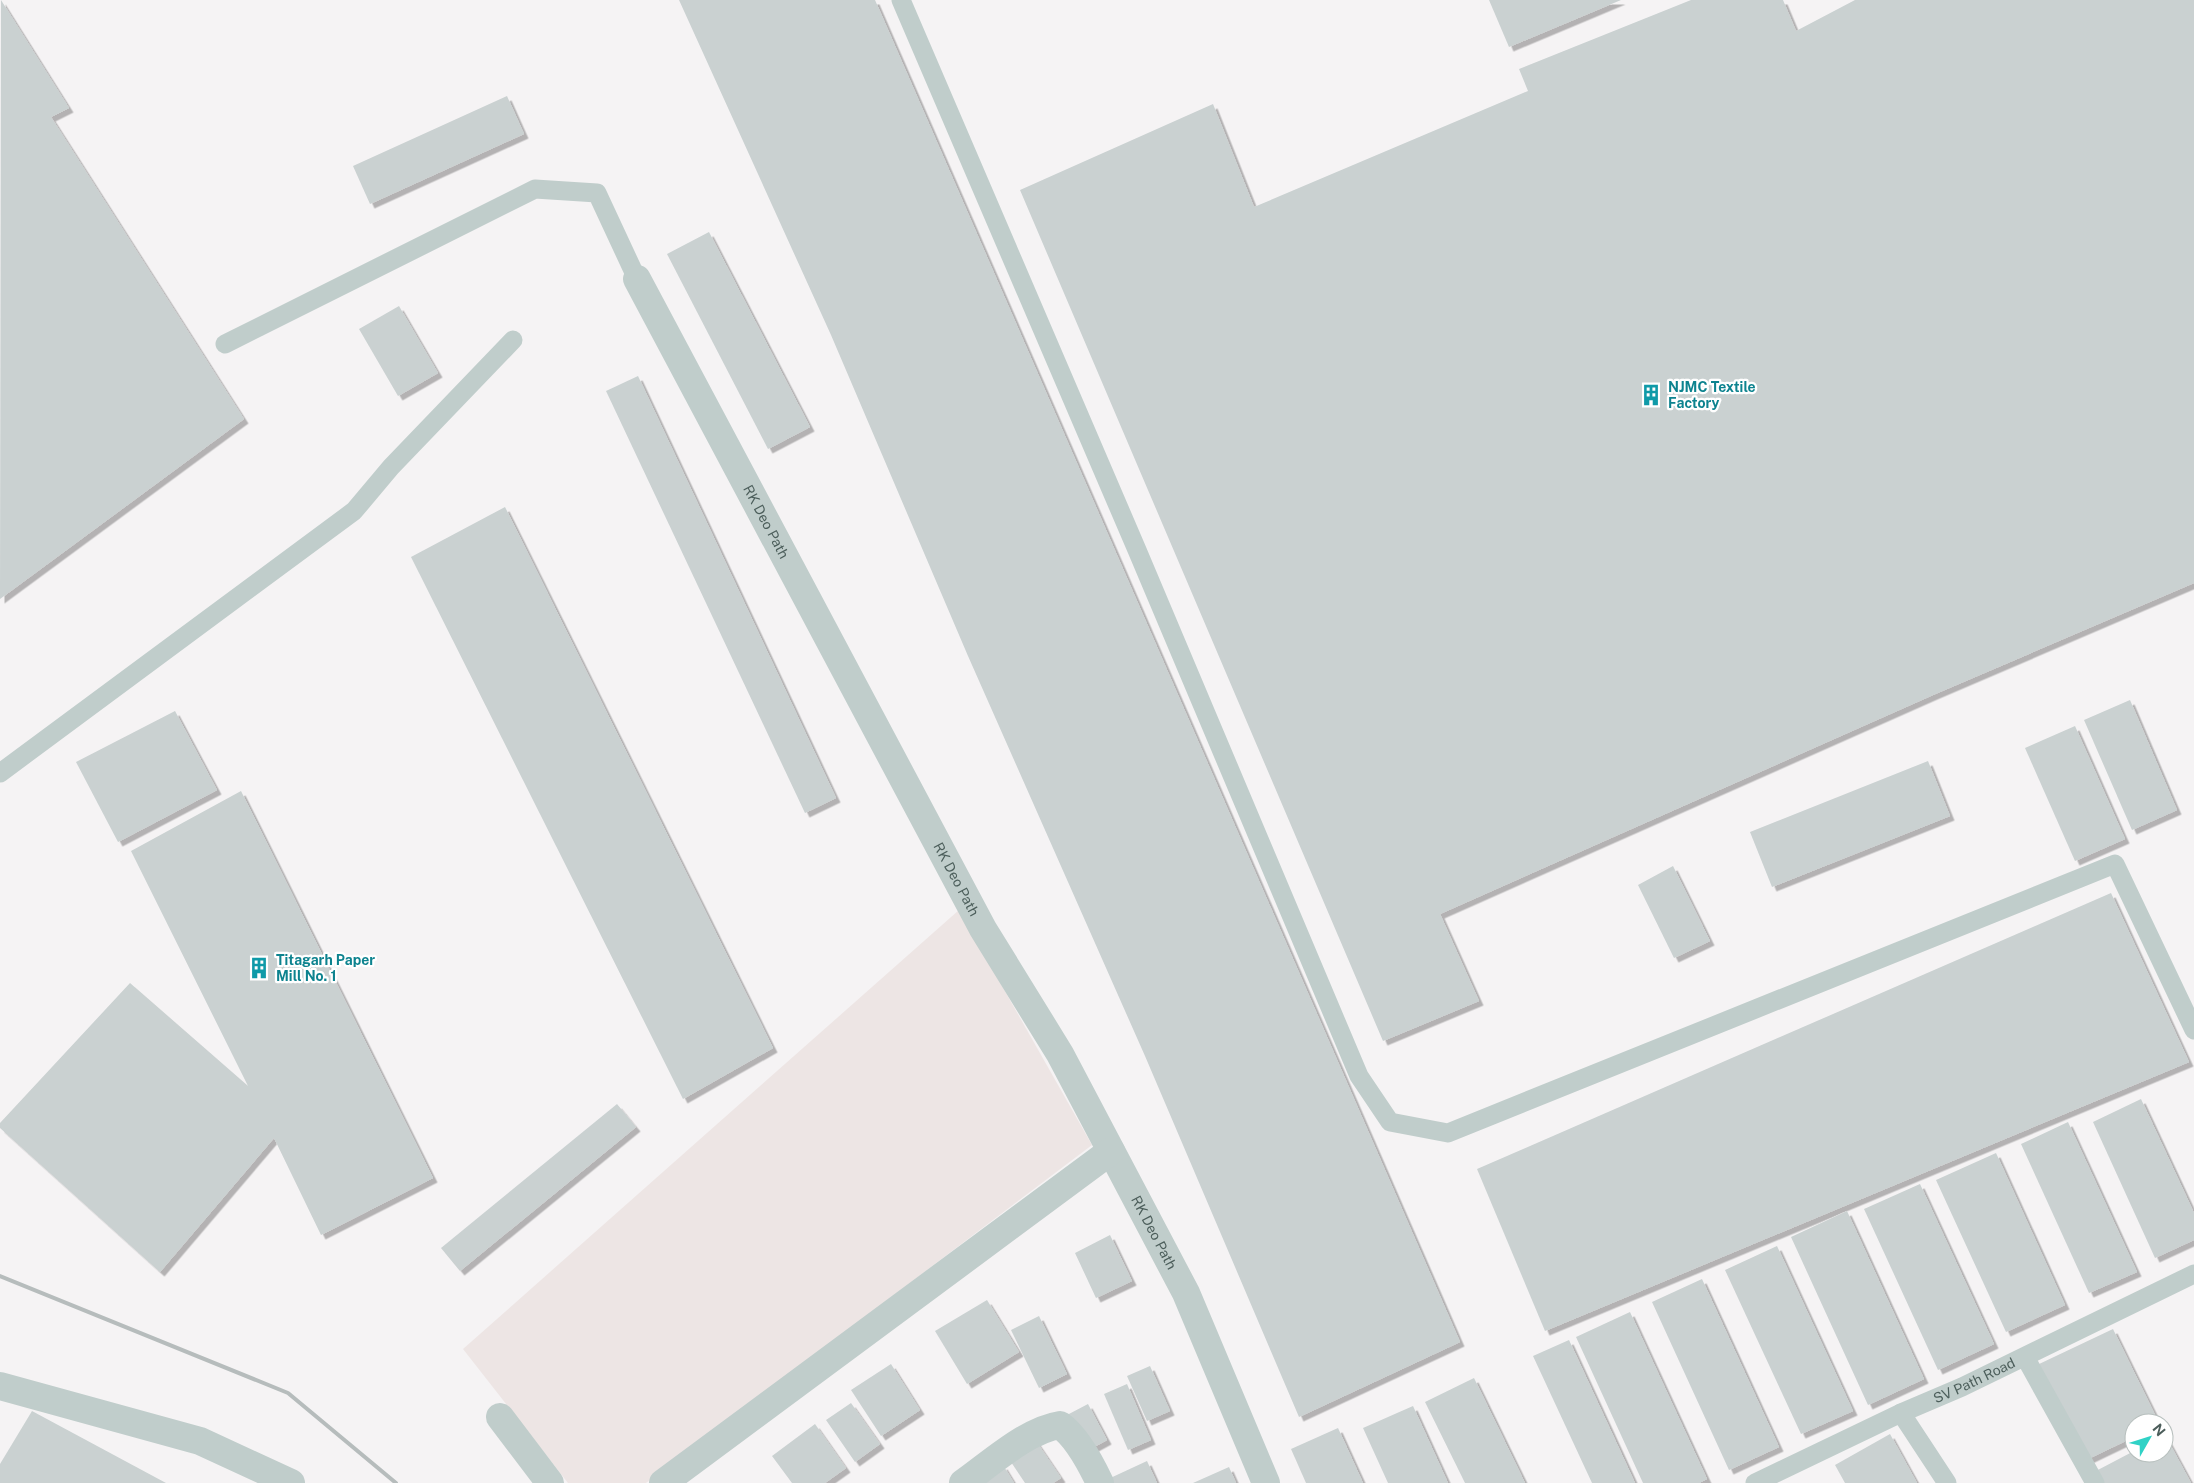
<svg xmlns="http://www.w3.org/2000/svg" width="2194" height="1483" viewBox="0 0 2194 1483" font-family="'Public Sans',sans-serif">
	<defs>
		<filter id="shadow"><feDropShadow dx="4.5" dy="4.5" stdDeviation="0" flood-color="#0004"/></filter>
	</defs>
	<rect width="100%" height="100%" fill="#f5f3f4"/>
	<polygon fill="#ede5e4" points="959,910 1092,1145 646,1483 568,1483 463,1349"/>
	<g fill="#cad1d1" filter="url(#shadow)">
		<polygon points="1,0 69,108 51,117 244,419 0,599"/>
		<polygon points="679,0 875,0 1460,1342 1299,1417 1145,1056 968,656 831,335"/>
		<polygon points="1489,0 1621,0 1509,47"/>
		<polygon points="1691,0 1783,0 1796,31 1855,0 2194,0 2194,583 1933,695 1440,914 1479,1001 1383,1041 1020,190 1213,104 1254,207 1528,91 1519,69"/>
		<polygon points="507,96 524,134 370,204 353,166"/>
		<polygon points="709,232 810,427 768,449 667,254"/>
		<polygon points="399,306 438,373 398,396 359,329"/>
		<polygon points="638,376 836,798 805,813 606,391"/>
		<polygon points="505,507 773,1048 683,1099 411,557"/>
		<polygon points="2130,700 2177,810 2132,830 2084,720"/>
		<polygon points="175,711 217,790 118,842 76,762"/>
		<polygon points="2075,726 2125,839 2075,861 2025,748"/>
		<polygon points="1928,761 1950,816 1772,887 1750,832"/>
		<polygon points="241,791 433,1178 321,1235 274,1138 160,1272 0,1128 0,1123 130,983 248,1086 131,851"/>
		<polygon points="1673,866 1710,941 1674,958 1638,885"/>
		<polygon points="2111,893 2189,1062 1545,1331 1477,1169"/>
		<polygon points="2141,1099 2194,1213 2194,1240 2155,1258 2093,1122"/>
		<polygon points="617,1104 636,1127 460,1271 441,1248"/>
		<polygon points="2068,1122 2137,1272 2089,1293 2021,1144"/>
		<polygon points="1996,1153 2065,1305 2006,1332 1936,1180"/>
		<polygon points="1920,1184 1994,1344 1938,1370 1864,1209"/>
		<polygon points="1847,1211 1924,1379 1868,1405 1791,1237"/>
		<polygon points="1110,1235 1132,1281 1096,1298 1075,1253"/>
		<polygon points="1777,1246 1853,1411 1801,1434 1725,1270"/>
		<polygon points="1702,1279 1779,1447 1729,1470 1652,1302"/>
		<polygon points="987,1300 1019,1352 967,1384 935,1331"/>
		<polygon points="1630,1312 1707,1479 1699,1483 1643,1483 1576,1337"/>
		<polygon points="1039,1316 1067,1374 1039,1388 1011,1330"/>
		<polygon points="2113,1329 2159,1423 2134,1423 2134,1437 2084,1461 2037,1365"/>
		<polygon points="1569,1340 1635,1483 1592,1483 1533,1356"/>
		<polygon points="891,1364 920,1410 881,1436 851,1390"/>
		<polygon points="1150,1366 1170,1411 1147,1421 1127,1376"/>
		<polygon points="1474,1378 1525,1483 1465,1483 1425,1402"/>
		<polygon points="1127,1384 1151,1440 1128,1450 1104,1394"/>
		<polygon points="851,1403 880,1444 855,1462 826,1420"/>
		<polygon points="1088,1404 1107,1440 1085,1452 1067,1415"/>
		<polygon points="1413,1406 1448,1483 1388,1483 1363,1428"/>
		<polygon points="32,1411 166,1483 0,1483 0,1464"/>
		<polygon points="815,1424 846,1468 825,1483 792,1483 772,1456"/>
		<polygon points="1338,1428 1363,1483 1306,1483 1291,1449"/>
		<polygon points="2164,1433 2191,1483 2100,1483 2094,1472 2134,1451 2134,1453 2164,1453"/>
		<polygon points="1890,1434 1917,1483 1845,1483 1835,1465"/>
		<polygon points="1036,1441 1061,1478 1053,1483 1025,1483 1009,1459"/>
		<polygon points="1147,1461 1157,1483 1107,1483 1106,1480"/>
		<polygon points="1003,1465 1014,1483 975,1483"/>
		<polygon points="1229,1467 1236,1483 1193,1483"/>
	</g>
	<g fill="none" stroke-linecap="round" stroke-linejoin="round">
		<g stroke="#c0cdcb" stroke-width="19">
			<polyline points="901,0 1137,550 1359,1076 1390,1122 1448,1133 2115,864 2194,1030"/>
			<polyline points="225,344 535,189 597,193 637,279"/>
			<polyline points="0,773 354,511 391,467 513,340"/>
			<polyline points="2025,1357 2095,1483"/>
			<polyline points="1901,1413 1947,1483"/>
			<path id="s1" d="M1755,1483L1901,1413L1962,1387L2194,1274"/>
		</g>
		<g stroke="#c0cdcb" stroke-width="28">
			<path id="s2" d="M637,279L983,929L1060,1054L1186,1293L1266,1483"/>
			<polyline points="0,1386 200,1441 291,1483"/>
			<polyline points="500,1417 550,1483"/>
			<polyline points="663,1483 1111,1151"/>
			<path d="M963,1483C990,1464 1027,1430 1060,1425C1077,1437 1091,1464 1100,1483"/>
		</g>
		<polyline stroke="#b6bcbc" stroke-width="4" points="0,1276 288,1393 396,1483"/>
	</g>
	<defs>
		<g id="building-bare" transform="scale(1.725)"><path d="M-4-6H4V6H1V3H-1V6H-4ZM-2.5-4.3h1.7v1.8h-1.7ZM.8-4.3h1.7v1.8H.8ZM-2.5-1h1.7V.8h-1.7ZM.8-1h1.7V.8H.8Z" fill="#0f9aa8" stroke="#fff" stroke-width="2.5" paint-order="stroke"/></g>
	</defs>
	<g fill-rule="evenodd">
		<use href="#building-bare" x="1651" y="395"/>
		<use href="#building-bare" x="259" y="968"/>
	</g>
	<g text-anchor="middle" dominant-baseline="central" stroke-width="4.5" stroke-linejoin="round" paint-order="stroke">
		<g font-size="14" font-weight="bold" fill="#0d838f" stroke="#fff" text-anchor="start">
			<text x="1668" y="387">NJMC Textile<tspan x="1668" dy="16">Factory</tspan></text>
			<text x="276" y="960">Titagarh Paper<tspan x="276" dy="16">Mill No. 1</tspan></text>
		</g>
		<g font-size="14" fill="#4c5e5b" stroke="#fff">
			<text stroke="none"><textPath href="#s2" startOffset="275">RK Deo Path</textPath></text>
			<text stroke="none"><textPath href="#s2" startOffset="680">RK Deo Path</textPath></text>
			<text stroke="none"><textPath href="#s2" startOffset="1085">RK Deo Path</textPath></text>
			<text stroke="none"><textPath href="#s1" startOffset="242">SV Path Road</textPath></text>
		</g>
	</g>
	<g transform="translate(2149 1438) rotate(51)"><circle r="24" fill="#ffffff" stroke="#b7bfbd"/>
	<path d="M0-4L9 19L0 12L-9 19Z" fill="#30d2c6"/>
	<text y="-8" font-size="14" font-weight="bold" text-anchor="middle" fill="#4c5e5b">N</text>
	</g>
</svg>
